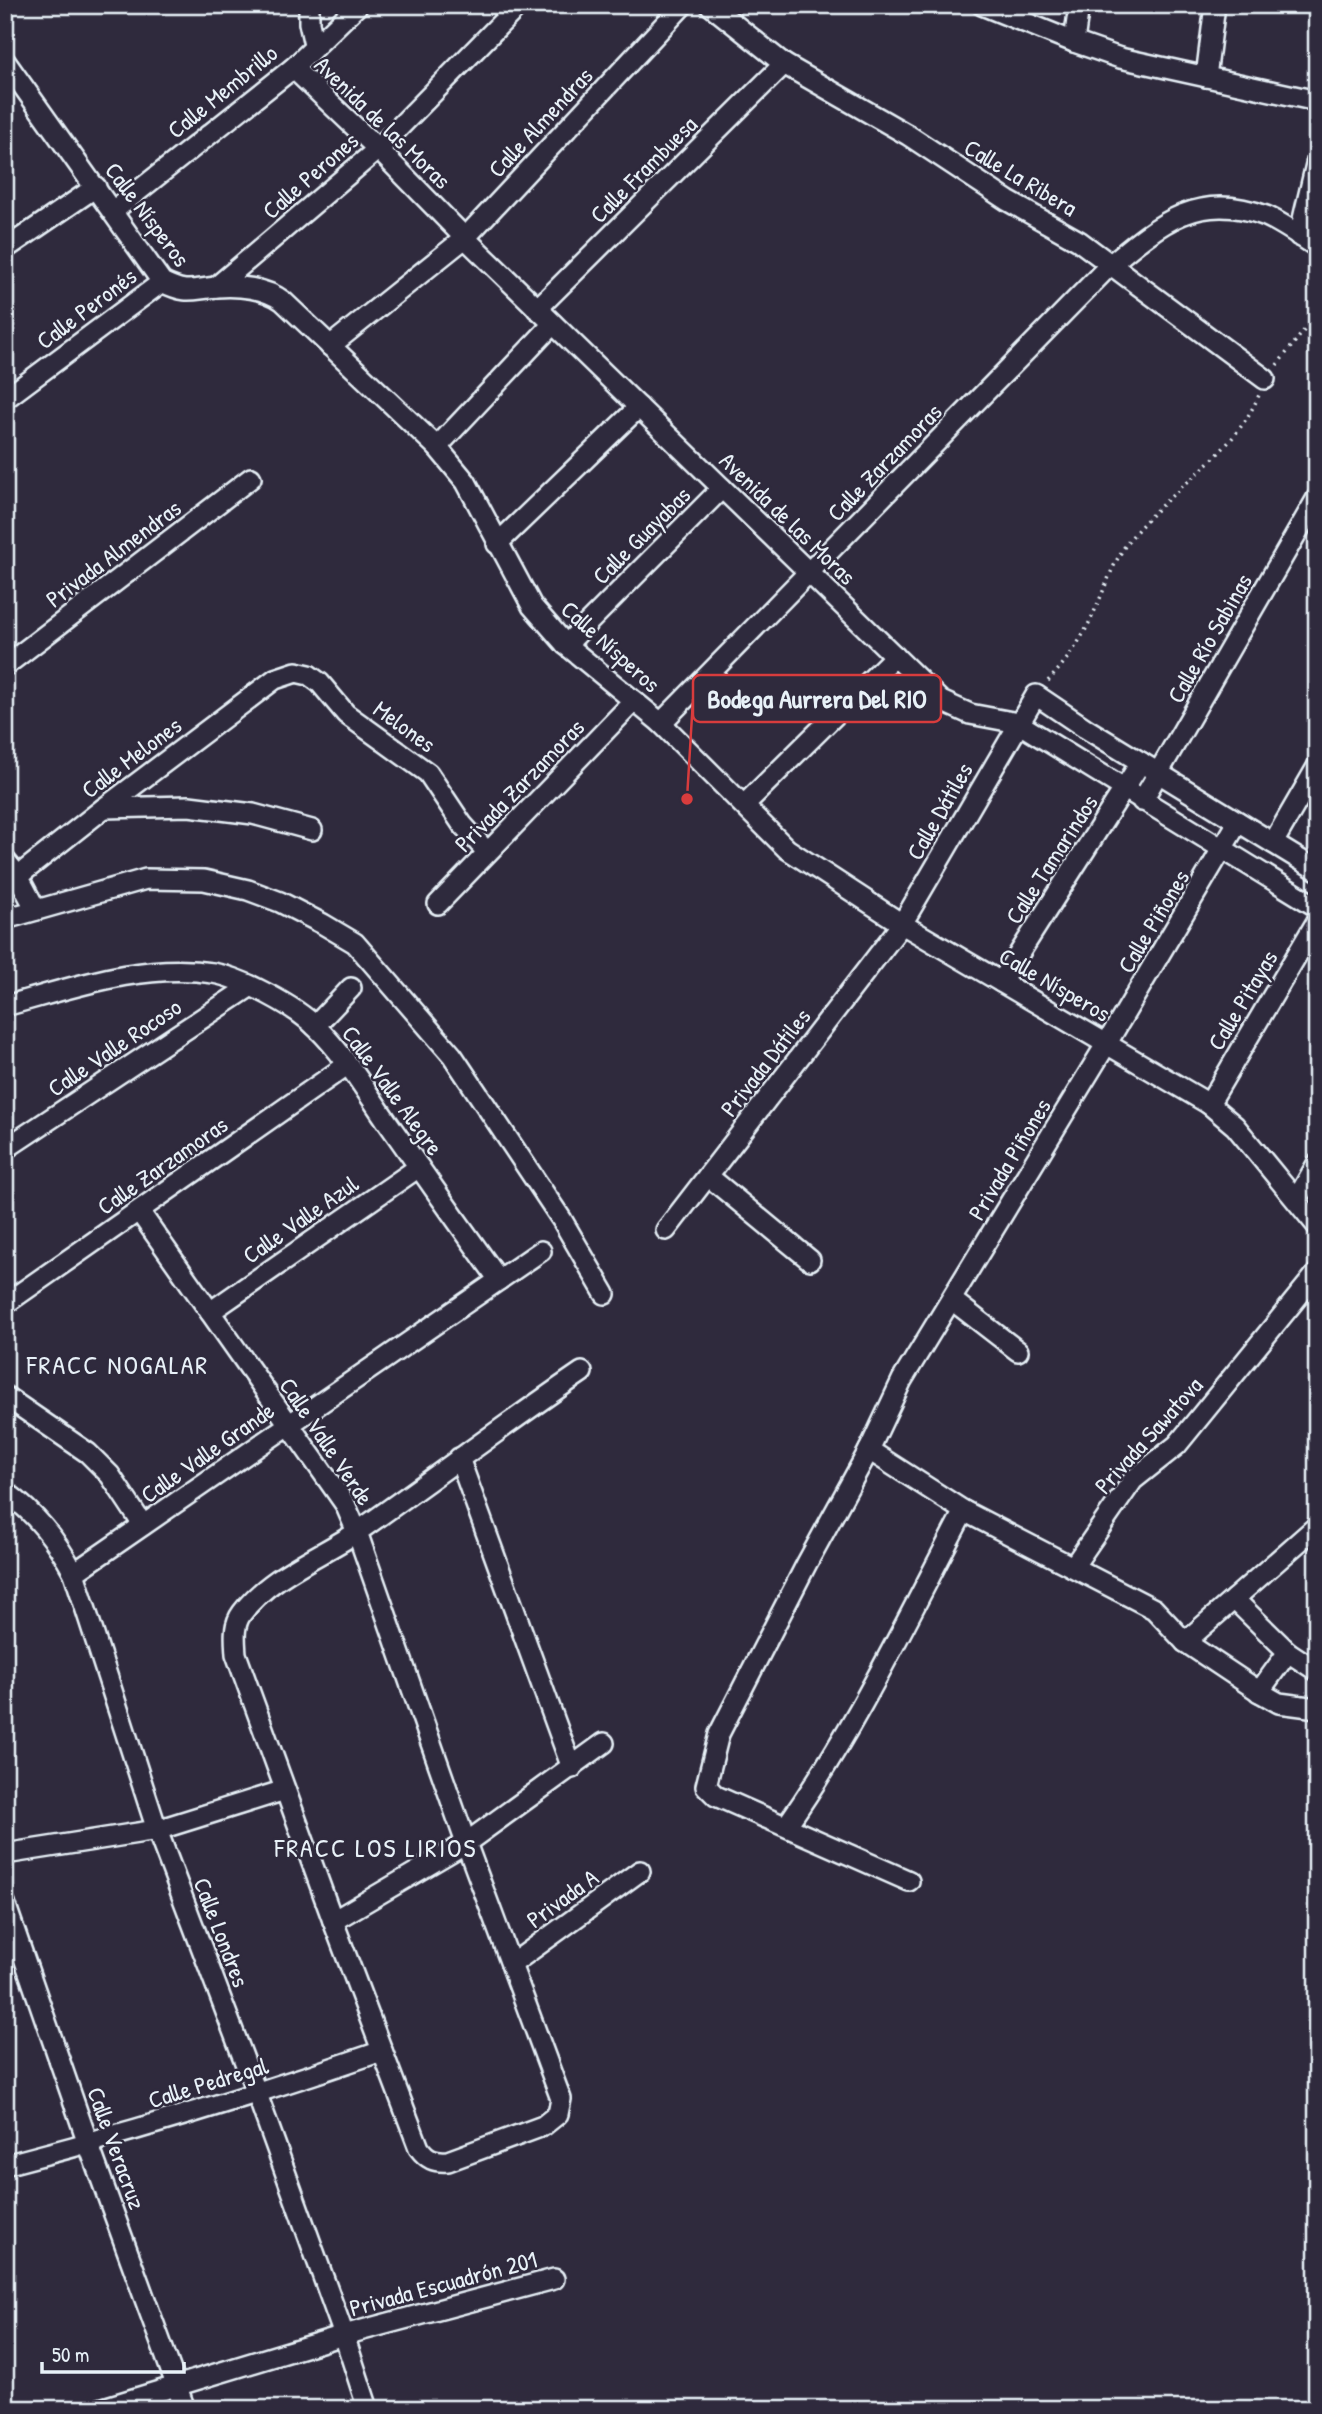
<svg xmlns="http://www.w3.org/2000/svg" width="1322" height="2414" viewBox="0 0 1322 2414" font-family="'Patrick Hand',sans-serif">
	<rect width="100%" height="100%" fill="#2f2a3d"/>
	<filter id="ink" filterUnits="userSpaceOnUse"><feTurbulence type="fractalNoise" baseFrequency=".0143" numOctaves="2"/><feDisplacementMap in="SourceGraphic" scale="14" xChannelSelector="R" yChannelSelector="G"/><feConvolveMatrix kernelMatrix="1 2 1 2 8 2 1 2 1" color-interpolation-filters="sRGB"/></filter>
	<g filter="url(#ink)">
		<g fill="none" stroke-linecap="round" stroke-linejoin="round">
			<g stroke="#e8f1f8" stroke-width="24">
				<g id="street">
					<polyline points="309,5 309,23 314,45"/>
					<polyline points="710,5 784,64 908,135 1008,201 1079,241 1265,379"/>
					<polyline points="982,5 1074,42 1120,58 1317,101"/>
					<polyline points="1074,42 1079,5"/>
					<path d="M5,61L162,282C188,295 192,289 217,287C238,285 266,288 283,301L437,447L466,482L532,606L566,645L661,723L787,849L902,924L1209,1104L1235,1126L1317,1226"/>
					<polyline points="293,68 378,149 465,238 941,701 970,714 1018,723 1317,907"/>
					<polyline points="1206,77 1215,5"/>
					<polyline points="113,211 293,68 358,5"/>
					<polyline points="1299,236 1317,160"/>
					<polyline points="5,249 96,187"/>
					<polyline points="216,287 378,149 519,5"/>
					<polyline points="537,309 784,64"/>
					<polyline points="330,346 465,238 683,5"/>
					<polyline points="5,399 162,282"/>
					<polyline points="437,447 553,324"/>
					<polyline points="497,544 639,407"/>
					<polyline points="566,645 722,488"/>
					<polyline points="5,666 251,478"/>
					<path d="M661,723L1111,264C1160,223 1199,190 1266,216C1284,224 1300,236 1317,247"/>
					<polyline points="1142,801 1317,498"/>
					<polyline points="744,805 895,656"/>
					<polyline points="104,808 189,806 253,814 312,830"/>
					<polyline points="1273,843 1317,767"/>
					<polyline points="5,860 18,876 36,910"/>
					<polyline points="18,876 104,808 275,679 296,672 309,675 320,683 346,714 428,773 462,824 487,852"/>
					<polyline points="438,904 634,701"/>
					<polyline points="5,919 146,879 204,880 248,890 280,902 323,924 355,943 452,1055 562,1220 605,1294"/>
					<polyline points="1001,982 1141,762"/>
					<path d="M5,1006C72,988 143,962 213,973C242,978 295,1006 316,1027C343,1053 364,1088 386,1120C423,1173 461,1227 499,1280"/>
					<polyline points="315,1026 351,988"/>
					<polyline points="1209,1104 1317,921"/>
					<polyline points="5,1149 251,986"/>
					<polyline points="708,1176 810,1260"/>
					<polyline points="1297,1199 1317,1164"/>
					<path d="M139,1211L345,1504L357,1532L466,1843L561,2099L558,2114L543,2126L448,2161C434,2162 427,2159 419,2148L333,1921L236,1654C235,1639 233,1625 242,1613C270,1575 322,1556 360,1530C434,1478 507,1423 582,1372"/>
					<polyline points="666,1230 902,924 1036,695 1085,728 1317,870"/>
					<polyline points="952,1300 1018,1351"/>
					<polyline points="5,1304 347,1065"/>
					<polyline points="210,1312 419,1167"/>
					<polyline points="5,1396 88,1453 110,1475 143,1525"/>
					<polyline points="869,1450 964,1511 1154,1609 1185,1642 1263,1694 1279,1703 1317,1708"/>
					<polyline points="459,1458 572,1768"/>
					<path d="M5,1491C37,1515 55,1538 74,1573L157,1830L257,2094L344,2335L368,2409"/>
					<polyline points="1073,1567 1133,1480 1177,1445 1317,1273"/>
					<polyline points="74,1573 541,1251"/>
					<polyline points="1234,1599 1288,1652 1317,1671"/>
					<polyline points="1185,1642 1317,1526"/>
					<polyline points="1259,1692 1288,1652"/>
					<path d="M787,1825C856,1727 908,1617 964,1511"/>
					<polyline points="5,1854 157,1830 285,1790"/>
					<polyline points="909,1881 716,1796 706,1786 719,1734 807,1563 869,1450 902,1380 1107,1043 1238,822"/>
					<polyline points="5,1903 88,2143 185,2409"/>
					<polyline points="333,1921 466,1843 604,1743"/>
					<polyline points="512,1964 640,1871"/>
					<path d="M5,2165C133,2132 258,2094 382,2051"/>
					<polyline points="100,2409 344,2335 554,2279"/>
				</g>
			</g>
			<g stroke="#e8f1f8" stroke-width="3.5" stroke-dasharray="2 5" stroke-linecap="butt">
				<polyline points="1277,365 1317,314"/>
				<path d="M1048,681C1068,660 1084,636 1095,610C1106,586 1114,559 1131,538C1172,486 1231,459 1259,395"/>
			</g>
			<use href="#street" stroke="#2f2a3d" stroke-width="19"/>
		</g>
	</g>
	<g text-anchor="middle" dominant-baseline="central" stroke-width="5" stroke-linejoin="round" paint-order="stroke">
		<g font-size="24" fill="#e8f1f8" stroke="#2f2a3d">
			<text transform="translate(222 91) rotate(-39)">Calle Membrillo</text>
			<text transform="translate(383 122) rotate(44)">Avenida de las Moras</text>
			<text transform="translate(540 122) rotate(-47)">Calle Almendras</text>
			<text transform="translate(643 169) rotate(-45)">Calle Frambuesa</text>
			<text transform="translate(310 175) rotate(-41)">Calle Perones</text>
			<text transform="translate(1021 177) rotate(31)">Calle La Ribera</text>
			<text transform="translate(148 214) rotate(53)">Calle Nísperos</text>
			<text transform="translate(86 308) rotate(-37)">Calle Peronés</text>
			<text transform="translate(884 462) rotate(-46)">Calle Zarzamoras</text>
			<text transform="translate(788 518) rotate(44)">Avenida de las Moras</text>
			<text transform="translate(641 535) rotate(-45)">Calle Guayabas</text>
			<text transform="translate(113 553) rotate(-37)">Privada Almendras</text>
			<text transform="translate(1209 638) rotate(-60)">Calle Río Sabinas</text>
			<text transform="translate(611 646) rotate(42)">Calle Nísperos</text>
			<text transform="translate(405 726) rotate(36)">Melones</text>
			<text transform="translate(131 757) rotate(-37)">Calle Melones</text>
			<text transform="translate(519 785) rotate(-46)">Privada Zarzamoras</text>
			<text transform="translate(939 811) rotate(-60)">Calle Dátiles</text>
			<text transform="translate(1051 859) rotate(-57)">Calle Tamarindos</text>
			<text transform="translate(1153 921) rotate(-59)">Calle Piñones</text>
			<text transform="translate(1055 984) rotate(30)">Calle Nísperos</text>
			<text transform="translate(1242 1000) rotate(-59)">Calle Pitayas</text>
			<text transform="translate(114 1047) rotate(-34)">Calle Valle Rocoso</text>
			<text transform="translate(765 1062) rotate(-52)">Privada Dátiles</text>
			<text transform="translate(393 1090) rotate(54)">Calle Valle Alegre</text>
			<text transform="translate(1009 1159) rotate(-59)">Privada Piñones</text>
			<text transform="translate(162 1165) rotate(-35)">Calle Zarzamoras</text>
			<text transform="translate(300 1219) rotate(-35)">Calle Valle Azul</text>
			<text transform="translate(1148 1435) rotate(-48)">Privada Sawatova</text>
			<text transform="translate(327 1441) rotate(56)">Calle Valle Verde</text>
			<text transform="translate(207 1452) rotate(-35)">Calle Valle Grande</text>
			<text transform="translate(562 1898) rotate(-36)">Privada A</text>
			<text transform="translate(222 1932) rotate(69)">Calle Londres</text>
			<text transform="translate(208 2082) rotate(-17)">Calle Pedregal</text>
			<text transform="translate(117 2148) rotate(70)">Calle Veracruz</text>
			<text transform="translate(443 2283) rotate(-15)">Privada Escuadrón 201</text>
		</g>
		<g font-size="26" letter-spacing="2" fill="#e8f1f8" stroke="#2f2a3d">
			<text x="118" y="1364">FRACC NOGALAR</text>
			<text x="376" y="1847">FRACC LOS LIRIOS</text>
		</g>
	</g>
	<path fill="none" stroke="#d83c3d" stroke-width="2.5" d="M687 799L693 699"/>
	<circle fill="#d83c3d" stroke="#2f2a3d" stroke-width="2.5" cx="687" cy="799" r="7"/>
	<rect fill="#2f2a3d" stroke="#d83c3d" stroke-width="2.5" x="693" y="675" width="248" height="47" rx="7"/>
	<g font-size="26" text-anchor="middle" font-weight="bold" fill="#e8f1f8">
		<text x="817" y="708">Bodega Aurrera Del RIO</text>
	</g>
	<rect width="1322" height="2414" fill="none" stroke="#2f2a3d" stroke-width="28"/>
	<rect x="14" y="14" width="1294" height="2386" fill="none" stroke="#e8f1f8" stroke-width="2.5" filter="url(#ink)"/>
	<path d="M42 2362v10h142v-10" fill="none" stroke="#e8f1f8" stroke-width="3.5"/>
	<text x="52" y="2362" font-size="21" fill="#e8f1f8" stroke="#2f2a3d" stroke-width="5" paint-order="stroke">50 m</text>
</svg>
